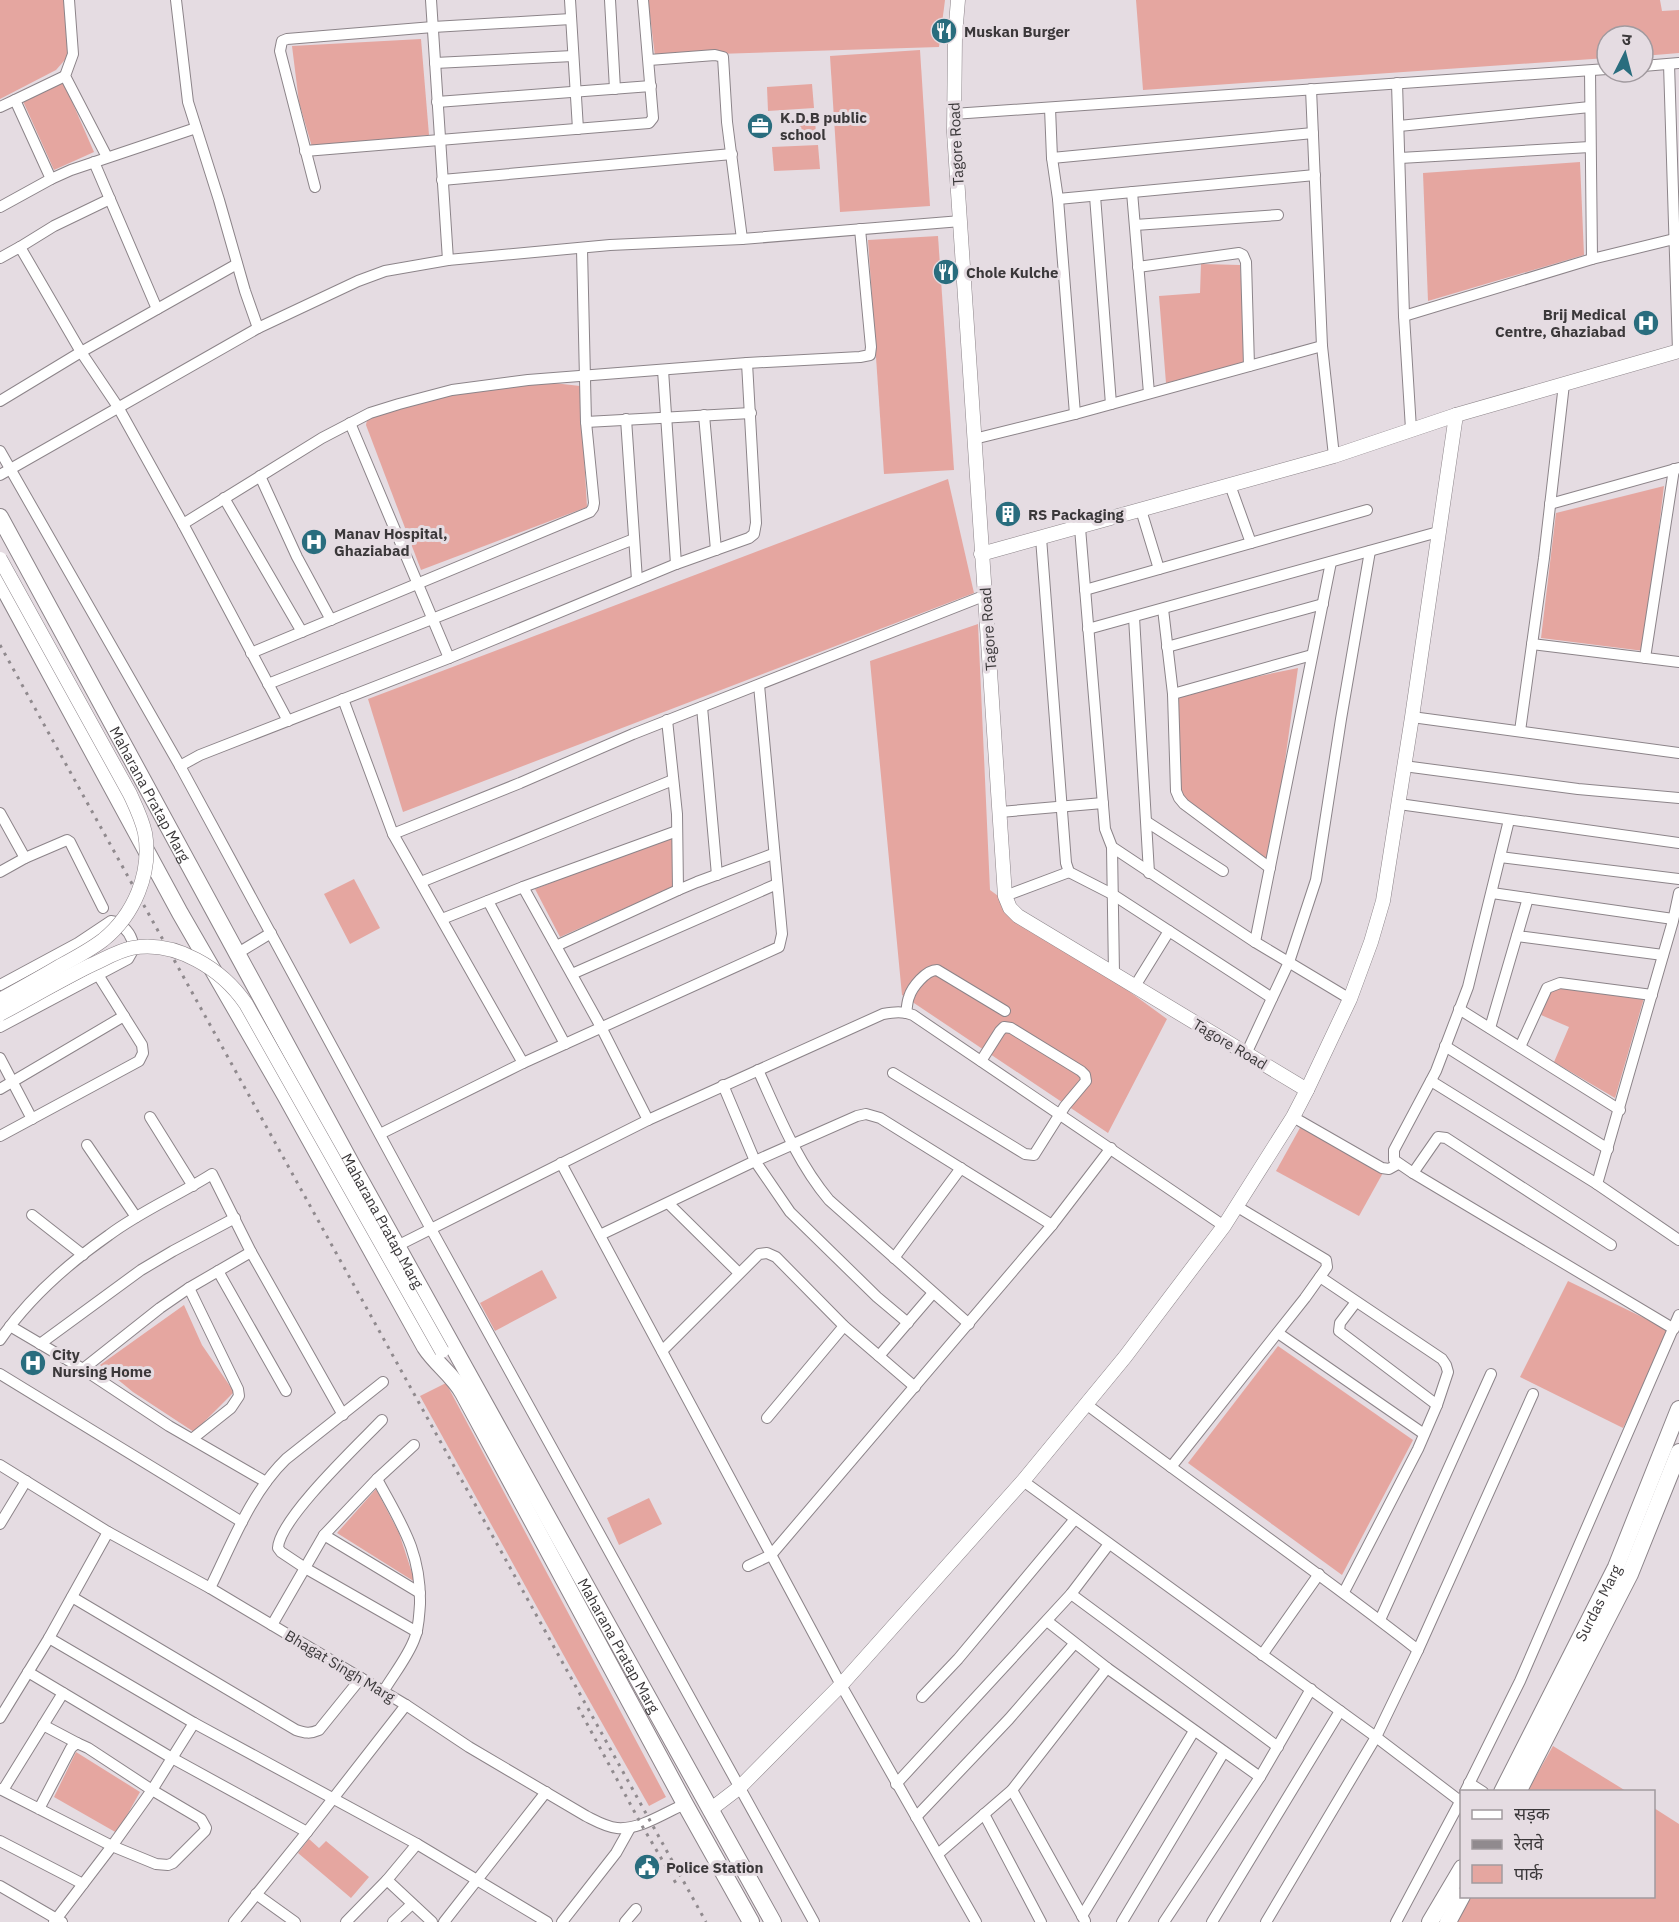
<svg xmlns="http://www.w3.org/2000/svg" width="1679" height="1922" viewBox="0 0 1679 1922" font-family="'IBM Plex Sans','Noto Sans Devanagari',sans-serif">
	<rect width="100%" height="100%" fill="#e5dce2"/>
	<g fill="#e5a6a0">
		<polygon points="0,0 65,0 70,54 56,70 0,99"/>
		<polygon points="648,0 945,0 939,47 655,56"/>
		<polygon points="1136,0 1660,0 1662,11 1679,10 1679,53 1643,56 1643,36 1607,36 1607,58 1143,90"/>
		<polygon points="421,39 429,135 312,147 299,102 292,46"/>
		<polygon points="920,50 930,206 840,212 830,56"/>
		<polygon points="63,81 94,152 54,170 22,99"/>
		<polygon points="812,84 814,108 768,111 767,87"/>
		<polygon points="815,116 816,138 797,139 795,117"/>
		<polygon points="818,145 820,169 774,171 772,147"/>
		<polygon points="1580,162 1584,255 1428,301 1423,173"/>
		<polygon points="938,236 954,470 884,474 868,240"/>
		<polygon points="1201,264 1240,265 1246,364 1166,383 1159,296 1200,293"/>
		<polygon points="545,382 580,386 587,507 421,570 366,425 367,420 399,404 452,390"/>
		<polygon points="948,479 974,593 403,812 368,699"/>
		<polygon points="1664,486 1644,651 1541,638 1556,513"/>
		<polygon points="978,624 990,890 1167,1019 1108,1133 902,995 870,661"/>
		<polygon points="1298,668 1270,868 1173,791 1173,694"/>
		<polygon points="674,835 675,886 560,937 535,889"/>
		<polygon points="354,879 380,928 350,944 324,894"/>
		<polygon points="1562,985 1644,998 1615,1098 1554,1062 1569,1027 1541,1015 1550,991"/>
		<polygon points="1301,1126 1384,1171 1359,1216 1276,1171"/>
		<polygon points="542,1270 557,1298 495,1331 480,1303"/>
		<polygon points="1568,1281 1671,1331 1623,1428 1520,1377"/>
		<polygon points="184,1305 202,1345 234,1392 194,1432 133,1392 100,1365"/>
		<polygon points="1278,1346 1413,1440 1342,1575 1188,1463"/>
		<polygon points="446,1383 666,1797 649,1806 568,1663 420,1396"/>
		<polygon points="376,1489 399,1533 415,1582 337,1533"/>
		<polygon points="649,1498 662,1524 619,1545 607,1518"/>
		<polygon points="1553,1746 1626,1791 1527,1792"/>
		<polygon points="76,1752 140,1792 117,1833 54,1797"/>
		<polygon points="1654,1808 1679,1824 1679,1922 1453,1922 1467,1897 1654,1896"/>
		<polygon points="309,1839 319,1848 326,1841 369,1877 351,1898 298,1853"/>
	</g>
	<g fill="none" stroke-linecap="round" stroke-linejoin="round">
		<g stroke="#8c8489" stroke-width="12">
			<g id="minor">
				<polyline points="69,0 73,54 65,76 107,157"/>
				<polyline points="176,0 188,102 219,200 245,291 258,328"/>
				<polyline points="431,0 448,260"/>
				<polyline points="570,0 578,129"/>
				<polyline points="610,0 615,89"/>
				<polyline points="649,60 715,55 723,57 727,122 742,239"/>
				<polyline points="435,63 573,56"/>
				<polyline points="1669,64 1678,351"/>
				<polyline points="1643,66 1679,63"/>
				<polyline points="1590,71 1592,259"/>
				<polyline points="1397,83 1404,316 1411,429"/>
				<polyline points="1311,89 1322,346 1334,456"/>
				<polyline points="437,102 651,86"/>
				<polyline points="0,107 15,100"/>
				<polyline points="1050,108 1052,158 1058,199 1075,414"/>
				<polyline points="953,114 1607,69"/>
				<polyline points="1399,126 1590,107"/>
				<polyline points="305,151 649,123 653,118 643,0"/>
				<polyline points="1052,158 1313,133"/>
				<polyline points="1400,158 1590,147"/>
				<polyline points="94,162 157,309"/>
				<polyline points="51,179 15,100 65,76"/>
				<polyline points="442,180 732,154"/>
				<polyline points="315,187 280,51 282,41 287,39 433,27 571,19"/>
				<polyline points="1132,192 1149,393"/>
				<polyline points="1095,196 1111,404"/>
				<polyline points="1058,199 1315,175"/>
				<polyline points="0,207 51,179 71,170 196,128"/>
				<polyline points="1135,225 1278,215"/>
				<polyline points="20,247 54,226 110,199"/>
				<polyline points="0,258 20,247 81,352 118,407 183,524 288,721"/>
				<polyline points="1138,267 1239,253 1243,255 1246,262 1249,366"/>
				<polyline points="1404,316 1592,259 1674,239"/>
				<polyline points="747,363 860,357 870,355 871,347 860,229"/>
				<polyline points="663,370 676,564"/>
				<polyline points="0,401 81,352 237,264"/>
				<polyline points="704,415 716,550"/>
				<polyline points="626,419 637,580"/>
				<polyline points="586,422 751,413"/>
				<polyline points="350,423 449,658"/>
				<polyline points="974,439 1075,414 1322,346"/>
				<polyline points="0,451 180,766 431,1229 814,1922"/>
				<polyline points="0,475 258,328 358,281 385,271 448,260 610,245 742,239 961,221"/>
				<polyline points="260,476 297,557 331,620"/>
				<polyline points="1230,485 1251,543"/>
				<polyline points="224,498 302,632"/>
				<polyline points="1550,504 1679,468"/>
				<polyline points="1141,510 1159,569"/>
				<polyline points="1080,528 1105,829 1112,847 1255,942 1350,999"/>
				<polyline points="1041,538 1066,863 1069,872 1112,894 1272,998"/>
				<polyline points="1085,590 1367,510"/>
				<polyline points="1163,609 1173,694 1176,791 1179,798 1184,804 1270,868"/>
				<polyline points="1134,617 1149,873"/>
				<polyline points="1088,629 1438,532"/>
				<polyline points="1532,644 1679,662"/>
				<polyline points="1167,647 1323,604"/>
				<polyline points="251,653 590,512 593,508 594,503 586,422 582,249"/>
				<polyline points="1645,658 1674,469"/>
				<polyline points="268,684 634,539"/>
				<polyline points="1173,694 1312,655"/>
				<polyline points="343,699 393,834 523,1063"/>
				<polyline points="702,707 717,875"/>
				<polyline points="1412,717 1679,753"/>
				<polyline points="1520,731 1544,558 1564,384"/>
				<polyline points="180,766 200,755 449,658 676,564 749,538 754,534 756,523 747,363 528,380 452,390 399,404 370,413 322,438 183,524"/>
				<polyline points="1404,766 1578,789 1679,798"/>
				<polyline points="1399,804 1679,843"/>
				<polyline points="1000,812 1103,803"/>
				<polyline points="0,813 25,858"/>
				<polyline points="1509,820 1468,987 1436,1071 1394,1150 1394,1160 1413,1173 1674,1329"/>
				<polyline points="1147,822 1223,871"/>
				<polyline points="393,834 520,783 633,734 986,595"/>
				<polyline points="1112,847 1114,974"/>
				<polyline points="1500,857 1679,879"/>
				<polyline points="0,872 25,858 67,840 70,842 103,908"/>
				<polyline points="421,882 673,780"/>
				<polyline points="523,887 601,1027 648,1120"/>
				<polyline points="678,890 697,882 773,854"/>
				<polyline points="1492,893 1673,919"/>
				<polyline points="1005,896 1069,872"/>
				<polyline points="488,901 565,1044"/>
				<polyline points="442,919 523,887 677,831"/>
				<polyline points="1517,936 1663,955"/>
				<polyline points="1255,942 1331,562"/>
				<polyline points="556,946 678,890 677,814 667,720"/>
				<polyline points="238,953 271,933"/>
				<polyline points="572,974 777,884"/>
				<path d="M0,985L78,943L111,921C120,922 129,931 132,940V952L128,959L0,1027"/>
				<polyline points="1135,986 1169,931"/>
				<polyline points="1459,1009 1620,1110"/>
				<path d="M906,1013C907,1008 907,1002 909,997C912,987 926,970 937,970L1005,1011"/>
				<polyline points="1490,1028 1528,898"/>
				<polyline points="1445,1046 1608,1149"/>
				<polyline points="1520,1047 1547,988 1560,983 1652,995"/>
				<polyline points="1246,1054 1289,962 1316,880 1341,719 1370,551"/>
				<polyline points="0,1058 32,1119"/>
				<path d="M758,1070C778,1114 797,1162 829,1200L969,1324"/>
				<polyline points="893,1073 1025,1154 1034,1155 1065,1106 1086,1081 1085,1075 1081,1071 1011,1028 1004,1027 1000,1031 981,1061"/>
				<polyline points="1431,1081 1597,1184 1679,1240"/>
				<polyline points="723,1085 755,1161 790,1212 877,1297 908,1323"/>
				<polyline points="0,1089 124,1016"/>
				<polyline points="150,1117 193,1186"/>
				<polyline points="1293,1117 1382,1168 1389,1169 1398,1164"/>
				<polyline points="380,1134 523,1063 779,947 782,934 759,685"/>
				<polyline points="0,1136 139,1061 143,1053 142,1045 95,970"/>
				<polyline points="87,1145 136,1217"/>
				<polyline points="561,1163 841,1685 976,1922"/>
				<polyline points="1413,1173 1438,1137 1446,1138 1611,1245"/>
				<polyline points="1597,1184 1673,921 1679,893"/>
				<polyline points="669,1204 739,1273"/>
				<polyline points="32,1215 83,1255"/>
				<polyline points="600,1235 755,1161 857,1116 866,1114 880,1118 1052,1225"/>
				<path d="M397,1246L648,1120L883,1014C894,1012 903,1011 913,1015L1224,1226"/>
				<polyline points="894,1258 961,1168"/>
				<polyline points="218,1271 286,1391"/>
				<polyline points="1320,1277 1442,1359 1446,1365 1448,1372 1437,1405 1418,1449 1344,1592"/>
				<polyline points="189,1288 238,1389 239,1396 231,1408 192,1439"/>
				<polyline points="1356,1302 1340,1323 1339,1331 1437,1405"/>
				<polyline points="10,1326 83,1369 169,1426 266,1482"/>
				<polyline points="1278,1333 1424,1434"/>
				<path d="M0,1340C28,1299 69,1263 109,1235C141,1211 179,1195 212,1174L251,1252L343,1415"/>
				<polyline points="40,1344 141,1270 173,1251 235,1218"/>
				<polyline points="662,1351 759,1254 767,1253 776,1257 844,1326 915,1387"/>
				<polyline points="879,1356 933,1293"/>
				<polyline points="83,1369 160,1308 189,1288 251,1252"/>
				<polyline points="0,1374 242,1522"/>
				<path d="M1086,1404C1196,1487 1309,1565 1418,1650"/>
				<polyline points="767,1418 844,1326"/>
				<path d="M382,1420C360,1443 279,1519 278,1548L281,1552L305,1568L417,1632"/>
				<path d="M0,1465L108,1532L210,1588L349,1671L406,1705L469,1747L586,1816C596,1821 606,1827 617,1828C640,1830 664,1813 685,1804"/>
				<polyline points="1171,1467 1305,1298 1327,1267 1326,1260 1236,1206"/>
				<path d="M377,1479C401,1524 421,1551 420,1604C419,1616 419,1629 414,1640C407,1658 393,1675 383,1692"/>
				<polyline points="1023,1481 1376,1737 1460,1801"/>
				<polyline points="0,1524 26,1481"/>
				<polyline points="324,1535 420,1593"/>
				<polyline points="748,1566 771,1555 1052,1225 1111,1148"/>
				<path d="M210,1588C232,1544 250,1494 286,1459L383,1382"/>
				<polyline points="1071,1594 1278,1747"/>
				<path d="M72,1597L296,1730C305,1733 310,1734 319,1730L361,1678"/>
				<polyline points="1380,1620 1491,1374"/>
				<polyline points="1047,1621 1107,1668 1260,1777"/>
				<polyline points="272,1625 324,1535 377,1479 414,1445"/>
				<polyline points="49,1638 194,1723 417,1844 547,1922"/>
				<polyline points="1262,1655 1319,1574"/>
				<polyline points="28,1672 172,1758 307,1832"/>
				<polyline points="922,1697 958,1659 1075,1519"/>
				<polyline points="0,1718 49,1638 108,1532"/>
				<polyline points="43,1725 77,1743"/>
				<polyline points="1469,1783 1483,1792"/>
				<polyline points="896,1784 1071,1594 1109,1544"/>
				<polyline points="0,1789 112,1846 156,1864 168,1865 173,1863 205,1831 206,1828 201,1819 152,1790 88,1748 77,1743 71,1748 39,1809"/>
				<polyline points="3,1790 63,1693"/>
				<polyline points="1012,1790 1085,1921"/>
				<polyline points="1465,1792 1520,1681 1679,1315"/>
				<polyline points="984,1814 1041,1922"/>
				<polyline points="916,1817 1009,1719 1074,1644"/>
				<polyline points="0,1841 83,1884"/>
				<polyline points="938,1854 1012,1790 1107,1668"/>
				<polyline points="387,1880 432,1922"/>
				<polyline points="0,1886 62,1922"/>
				<polyline points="256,1894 295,1922"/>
				<polyline points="1082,1916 1194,1731"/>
				<polyline points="54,1922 112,1846 152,1790 194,1723"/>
				<polyline points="234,1922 307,1832 406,1705"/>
				<polyline points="346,1922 387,1880 417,1844"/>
				<polyline points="393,1922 412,1904"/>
				<polyline points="444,1922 546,1792"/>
				<polyline points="562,1922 616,1853 630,1828"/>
				<polyline points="625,1922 636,1909"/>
				<polyline points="1122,1922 1224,1752"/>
				<polyline points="1164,1922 1260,1777 1311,1689"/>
				<polyline points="1212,1922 1340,1711"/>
				<polyline points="1266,1922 1376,1737 1418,1650 1533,1394"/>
				<polyline points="1396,1922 1462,1798"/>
			</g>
		</g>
		<g stroke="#8c8489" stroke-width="15">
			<g id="tertiary">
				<polyline points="958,0 955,36 954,132 1005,896 1010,908 1018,916 1307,1090"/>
				<polyline points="981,554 1334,456 1456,415 1679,351"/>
				<polyline points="710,1810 740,1787 841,1685 1023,1481 1125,1357 1224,1226 1293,1117 1307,1090 1350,999 1371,942 1383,901 1412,717 1456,415"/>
			</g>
		</g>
		<g stroke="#8c8489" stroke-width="18">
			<g id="secondary">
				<path id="s1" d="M0,517L352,1165L773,1922"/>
				<path d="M0,581L180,913L285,1095L425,1347C436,1364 453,1375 463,1393L685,1804L751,1922"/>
				<path id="s2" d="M1502,1792L1616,1567L1679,1409"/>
				<polyline points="1518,1792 1630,1574 1679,1452"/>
				<polyline points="1430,1922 1462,1868"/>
				<polyline points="1448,1922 1462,1896"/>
			</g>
		</g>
		<use href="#minor" stroke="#fff" stroke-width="10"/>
		<use href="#tertiary" stroke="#fff" stroke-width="14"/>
		<use href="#secondary" stroke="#fff" stroke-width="16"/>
		<g stroke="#908a8e" stroke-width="3" stroke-dasharray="3 6" stroke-linecap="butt">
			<polyline points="0,645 706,1922"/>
			<polyline points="578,1707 641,1824 677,1885"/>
		</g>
		<g stroke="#8c8489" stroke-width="15" stroke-linecap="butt">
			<g id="tertiary-bridge">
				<path d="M0,559L130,794C136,807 142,819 145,833C152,873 134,915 103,940C90,950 75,958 60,966C40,978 20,989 0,1000"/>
				<path d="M0,1014C30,998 59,981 89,966C103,960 117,951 132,948C176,940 222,969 246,1004L442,1351"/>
			</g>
		</g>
		<use href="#tertiary-bridge" stroke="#fff" stroke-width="14"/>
	</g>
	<defs>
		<g id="restaurant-disc" transform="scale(1.35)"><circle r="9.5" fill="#296d7e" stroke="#e5dce2"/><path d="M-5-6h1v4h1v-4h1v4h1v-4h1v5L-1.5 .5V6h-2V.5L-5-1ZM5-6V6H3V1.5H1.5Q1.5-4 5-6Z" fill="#fff"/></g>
		<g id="office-disc" transform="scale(1.35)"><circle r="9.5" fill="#296d7e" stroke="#e5dce2"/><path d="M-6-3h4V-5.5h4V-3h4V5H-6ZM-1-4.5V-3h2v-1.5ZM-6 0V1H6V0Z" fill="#fff"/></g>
		<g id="hospital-disc" transform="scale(1.35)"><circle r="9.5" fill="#296d7e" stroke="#e5dce2"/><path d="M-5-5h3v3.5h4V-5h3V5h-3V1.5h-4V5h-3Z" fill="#fff"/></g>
		<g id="building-disc" transform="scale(1.35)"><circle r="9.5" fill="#296d7e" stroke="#e5dce2"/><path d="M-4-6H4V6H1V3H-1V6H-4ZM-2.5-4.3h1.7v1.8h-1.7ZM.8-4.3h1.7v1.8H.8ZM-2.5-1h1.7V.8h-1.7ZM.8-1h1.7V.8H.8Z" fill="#fff"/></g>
		<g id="civic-disc" transform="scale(1.35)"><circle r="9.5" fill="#296d7e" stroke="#e5dce2"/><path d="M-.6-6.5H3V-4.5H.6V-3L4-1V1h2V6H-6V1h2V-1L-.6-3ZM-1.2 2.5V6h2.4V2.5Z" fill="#fff"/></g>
	</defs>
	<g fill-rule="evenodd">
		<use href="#restaurant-disc" x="944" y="31"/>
		<use href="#office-disc" x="760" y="126"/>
		<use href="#restaurant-disc" x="946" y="272"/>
		<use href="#hospital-disc" x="1646" y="323"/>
		<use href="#building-disc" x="1008" y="514"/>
		<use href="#hospital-disc" x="314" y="542"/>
		<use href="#hospital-disc" x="33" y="1363"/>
		<use href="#civic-disc" x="647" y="1867"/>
	</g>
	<g text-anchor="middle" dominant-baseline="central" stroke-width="6" stroke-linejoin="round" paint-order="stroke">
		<g font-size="15" font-weight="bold" fill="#3b383a" stroke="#e5dce2" text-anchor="start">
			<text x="964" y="31">Muskan Burger</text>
			<text x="780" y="117">K.D.B public<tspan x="780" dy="17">school</tspan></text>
			<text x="966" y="272">Chole Kulche</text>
			<text x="1626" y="314" text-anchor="end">Brij Medical<tspan x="1626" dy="17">Centre, Ghaziabad</tspan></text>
			<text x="1028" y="514">RS Packaging</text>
			<text x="334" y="533">Manav Hospital,<tspan x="334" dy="17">Ghaziabad</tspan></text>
			<text x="52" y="1354">City<tspan x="52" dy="17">Nursing Home</tspan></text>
			<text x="666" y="1867">Police Station</text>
		</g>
		<g font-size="15" fill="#3b383a" stroke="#e5dce2">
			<text transform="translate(956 144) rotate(-93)">Tagore Road</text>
			<text transform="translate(988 629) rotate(-94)">Tagore Road</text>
			<text stroke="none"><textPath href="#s1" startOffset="315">Maharana Pratap Marg</textPath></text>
			<text transform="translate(1230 1044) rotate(31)">Tagore Road</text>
			<text stroke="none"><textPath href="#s1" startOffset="801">Maharana Pratap Marg</textPath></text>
			<text stroke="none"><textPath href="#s2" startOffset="212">Surdas Marg</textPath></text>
			<text stroke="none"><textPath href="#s1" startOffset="1287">Maharana Pratap Marg</textPath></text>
			<text transform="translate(340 1666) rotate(31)">Bhagat Singh Marg</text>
		</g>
	</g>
	<rect x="1460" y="1790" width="195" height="108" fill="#e5dce2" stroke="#a19a9f" stroke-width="1.5"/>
	<rect x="1472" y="1810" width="30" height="9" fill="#ffffff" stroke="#a19a9f" stroke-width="1.5"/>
	<text x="1514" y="1820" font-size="18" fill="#3b383a">सड़क</text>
	<rect x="1472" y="1840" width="30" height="9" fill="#908a8e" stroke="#a19a9f" stroke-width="1.5"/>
	<text x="1514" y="1850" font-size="18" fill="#3b383a">रेलवे</text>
	<rect x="1472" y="1865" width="30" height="18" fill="#e5a6a0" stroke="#a19a9f" stroke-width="1.5"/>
	<text x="1514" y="1880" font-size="18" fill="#3b383a">पार्क</text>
	<g transform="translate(1625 54) rotate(6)"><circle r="28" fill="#e5dce2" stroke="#a19a9f" stroke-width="1.5"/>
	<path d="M0-4.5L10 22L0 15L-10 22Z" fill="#296d7e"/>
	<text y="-9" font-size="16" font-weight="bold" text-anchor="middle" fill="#3b383a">उ</text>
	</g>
</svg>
